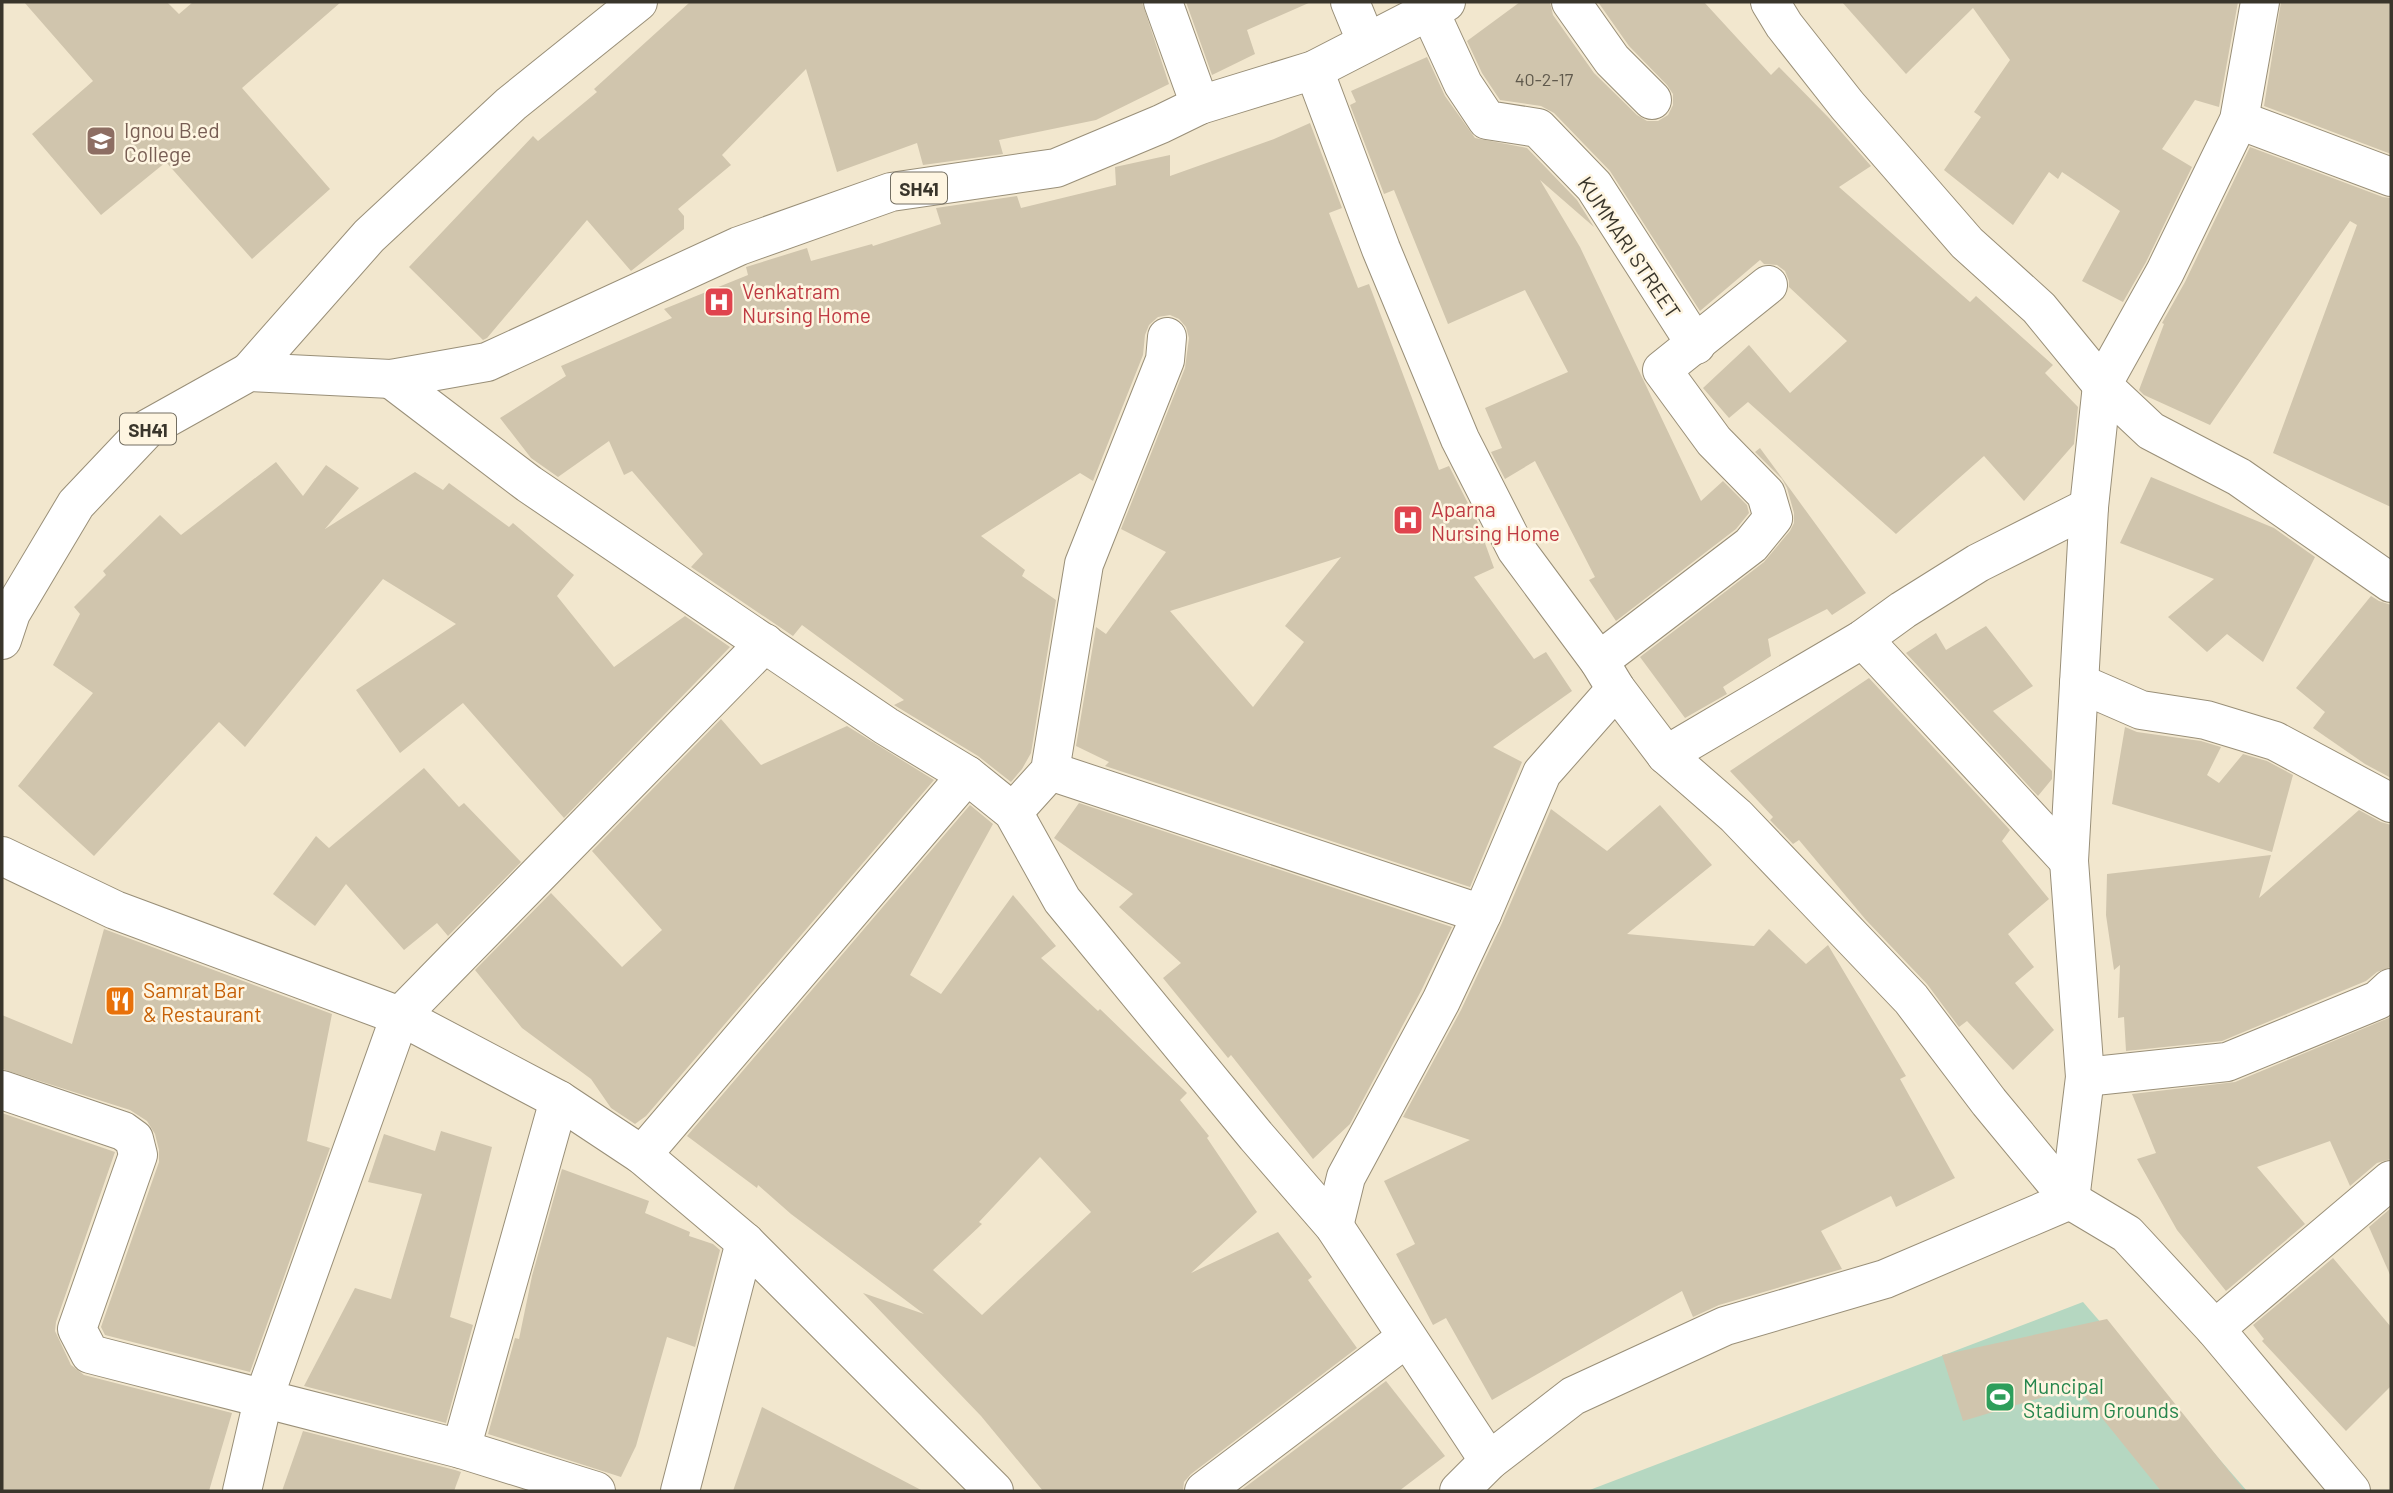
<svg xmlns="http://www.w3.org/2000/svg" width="2393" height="1493" viewBox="0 0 2393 1493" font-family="Barlow,sans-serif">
	<rect width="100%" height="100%" fill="#f2e7ce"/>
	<polygon fill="#b5d7c1" points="2083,1302 2247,1491 1587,1491"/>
	<g fill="#d0c5ad" fill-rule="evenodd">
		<polygon points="24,2 167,2 179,14 193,2 341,2 242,88 330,189 252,259 166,162 101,215 32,134 93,81"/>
		<polygon points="690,2 1142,2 1169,84 1096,120 999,140 1003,154 923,165 917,143 837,172 806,69 722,155 731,165 678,209 684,216 684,229 631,271 587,220 487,338 483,340 409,267 533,136 538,141 597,92 594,89"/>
		<polygon points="1186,2 1311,2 1247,30 1255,54 1212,75"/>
		<polygon points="1520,2 1550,2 1553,15 1594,73 1637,115 1647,121 1658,121 1668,115 1673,105 1673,94 1667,85 1629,46 1598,2 1704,2 1771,75 1779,67 1829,118 1871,166 1839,187 1970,302 1976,296 2053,365 2045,373 2078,407 2074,444 2024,501 1984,456 1896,534 1748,402 1729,418 1703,388 1749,345 1790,393 1847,341 1789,287 1789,281 1785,271 1777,265 1764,264 1760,260 1700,311 1610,171 1554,113 1541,106 1500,100 1482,73 1467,41"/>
		<polygon points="1842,2 2238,2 2219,107 2195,100 2162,149 2192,167 2146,262 2123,302 2082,281 2120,211 2062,172 2058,179 2049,172 2013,225 1944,170 1981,117 1974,112 2010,60 1973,8 1906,74"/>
		<polygon points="2281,2 2391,2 2391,154 2264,106"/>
		<polygon points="1427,57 1445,96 1475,138 1527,148 1577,200 1594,227 1540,180 1580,247 1701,501 1723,481 1747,505 1749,513 1736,529 1616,621 1589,580 1595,577 1535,461 1505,479 1491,452 1502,448 1485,408 1568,372 1525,290 1448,324 1394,190 1384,194 1350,105 1356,102 1351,91"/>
		<path d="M1310,123L1342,208L1329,213L1358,288L1369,284L1439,470L1449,466L1477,521L1494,568L1474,577L1534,659L1546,652L1572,691L1493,747L1522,762L1470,887L1105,766L1109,762L1076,746L1096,627L1106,634L1166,552L1121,529L1185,368L1189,338L1186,327L1179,319L1170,315L1158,317L1149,325L1145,335L1143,355L1093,481L1080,473L981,536L1025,570L1022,576L1056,600L1031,753L1022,769L1011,782L978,756L894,705L904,700L802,625L793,636L691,567L703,554L632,471L624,475L609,441L558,477L531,458L500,418L566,376L561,366L672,318L664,309L748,275L746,267L807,248L811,261L872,244L873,246L941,224L936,208L1017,196L1021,208L1116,185L1115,167L1170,155V176L1274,139ZM1341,557L1285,626L1304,642L1253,707L1170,611Z"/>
		<polygon points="2250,147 2383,197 2391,198 2391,507 2273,453 2357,225 2350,221 2210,425 2144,395 2139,390 2164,324 2162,323 2185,282"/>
		<polygon points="1760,448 1866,593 1832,615 1827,609 1768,639 1771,656 1723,687 1727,694 1685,718 1640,657 1764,562 1790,531 1794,523 1794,513 1787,488 1782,479 1755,452"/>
		<polygon points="276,462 303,496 326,465 359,488 325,529 415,472 443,490 449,483 509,527 513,523 574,575 557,596 614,667 685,616 730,647 564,818 463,703 400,753 356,690 456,624 383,579 245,747 219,722 94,856 18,786 93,693 53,665 80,614 74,607 106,575 103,571 160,515 181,535"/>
		<polygon points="2151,477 2274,528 2315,557 2263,662 2227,634 2207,652 2168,617 2214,579 2120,543"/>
		<polygon points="2371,596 2379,601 2391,605 2391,778 2365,764 2313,728 2325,712 2296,688"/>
		<polygon points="1986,626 2033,686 1993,711 2052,771 2052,779 2038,796 1906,653 1936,633 1946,650"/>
		<polygon points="1869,678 2010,830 2002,841 2049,899 2008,934 2034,967 2015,983 2054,1030 2013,1070 1967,1021 1959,1027 1927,984 1866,920 1799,840 1793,844 1770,820 1773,817 1730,771"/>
		<polygon points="721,719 761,765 847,726 934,780 646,1116 635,1124 611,1108 591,1079 522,1028 475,970 551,893 622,967 662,930 592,851"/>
		<polygon points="2125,727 2137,732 2201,741 2221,747 2207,775 2219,783 2243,754 2267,761 2293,775 2272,852 2112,804"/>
		<polygon points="424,768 459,807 464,803 521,862 448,936 437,923 404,950 346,884 315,926 273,894 316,836 329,848"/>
		<polygon points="1079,803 1452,927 1421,991 1350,1124 1313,1159 1231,1055 1228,1058 1163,978 1181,963 1119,907 1133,894 1054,838"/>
		<path d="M970,805L993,824L910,975L941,994L1013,895L1056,946L1041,958L1098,1011L1100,1009L1187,1093L1180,1100L1209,1136L1207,1138L1257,1212L1191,1273L1278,1232L1312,1277L1308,1280L1357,1348L1191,1474L1184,1482L1183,1491H1043L981,1416L863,1293L924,1314L791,1214L758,1185L757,1188L687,1136ZM1040,1157L1091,1212L982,1315L933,1270L982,1224L979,1222Z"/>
		<polygon points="1660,805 1712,865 1627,934 1754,946 1769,929 1806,964 1828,945 1906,1076 1900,1079 1955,1178 1896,1207 1891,1196 1821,1231 1842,1269 1719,1305 1693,1317 1682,1291 1492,1400 1446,1318 1433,1325 1396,1254 1415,1244 1384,1181 1470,1140 1403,1117 1461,1010 1502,923 1551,809 1607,851"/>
		<polygon points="2359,810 2381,822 2391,825 2391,967 2377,972 2366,981 2222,1041 2126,1051 2124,1017 2118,1018 2120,965 2114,970 2106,915 2107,874 2271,855 2259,898"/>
		<polygon points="104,929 332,1014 307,1141 330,1148 250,1372 105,1335 101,1327 159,1162 159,1150 155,1134 147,1121 130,1110 2,1069 2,1015 72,1044"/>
		<polygon points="2391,1017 2391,1159 2377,1163 2350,1186 2330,1141 2257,1167 2305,1224 2226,1291 2177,1230 2137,1159 2156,1153 2132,1094 2235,1082"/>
		<polygon points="2,1113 115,1152 56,1322 55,1331 71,1365 84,1375 232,1413 209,1491 2,1491"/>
		<polygon points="441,1131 492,1147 450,1317 473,1325 446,1423 304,1386 355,1288 391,1299 422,1194 368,1182 384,1134 435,1151"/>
		<polygon points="562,1169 649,1201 645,1213 690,1232 689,1236 713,1244 720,1250 695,1347 667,1337 636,1446 621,1477 488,1434 515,1338 519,1339 532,1276"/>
		<polygon points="2391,1208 2391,1277 2369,1227"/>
		<polygon points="2333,1258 2391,1327 2391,1386 2346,1431 2262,1341 2264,1339 2253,1325"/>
		<polygon points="2107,1319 2245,1491 2161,1491 2077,1387 1963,1421 1942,1355"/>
		<polygon points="1386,1381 1445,1456 1399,1491 1240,1491"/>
		<polygon points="762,1407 923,1491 733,1491"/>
		<polygon points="303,1431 455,1470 461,1472 454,1491 282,1491"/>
	</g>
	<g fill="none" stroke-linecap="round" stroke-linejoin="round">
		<g stroke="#998f78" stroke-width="40">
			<g id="street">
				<polyline points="1163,2 1200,105"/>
				<polyline points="1350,2 1366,41"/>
				<polyline points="1571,2 1612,60 1652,100"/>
				<polyline points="1770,2 1784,25 1847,105 1967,243 2039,308 2102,385 2151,431 2239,477 2391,583"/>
				<polyline points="1429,10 1463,84 1487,120 1538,128 1594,186 1696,345"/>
				<polyline points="2239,120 2391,177"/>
				<polyline points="249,372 369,236 511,104 638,2"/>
				<polyline points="391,379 529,484 886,726 967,775 1013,812 1062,900 1256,1136 1334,1226 1489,1461"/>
				<polyline points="1863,639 2069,861"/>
				<polyline points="1599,661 1751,545 1773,518 1766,494 1714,441 1662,370 1768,285"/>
				<polyline points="2079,683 2141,710 2206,720 2275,741 2391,803"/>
				<polyline points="1666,755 1863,639 1903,610 1978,563 2089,507"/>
				<polyline points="1050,771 1482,914"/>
				<polyline points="1013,812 1050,771 1084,564 1165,360 1167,337"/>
				<polyline points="2,856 115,910 400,1016 559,1100 642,1155 745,1242 994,1491"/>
				<polyline points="2085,1077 2227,1062 2378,1000 2391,988"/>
				<polyline points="2,1090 123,1131 134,1139 138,1155 77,1329 90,1354 461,1449 596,1491"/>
				<polyline points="642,1155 967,775"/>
				<polyline points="1334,1226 1346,1177 1441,1001 1482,914 1542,773 1616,689"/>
				<polyline points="2215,1329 2391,1180"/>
				<polyline points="461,1449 559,1100"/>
				<polyline points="242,1491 263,1400 400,1016 765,643"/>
				<polyline points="680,1491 745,1242"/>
				<polyline points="1204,1491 1406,1338"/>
			</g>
		</g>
		<g stroke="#998f78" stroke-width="40">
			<g id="secondary">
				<polyline points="1314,70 1381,249 1460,439 1516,549 1599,661 1616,689 1666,755 1736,816 1911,999 1989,1102 2070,1200 2127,1234 2215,1329 2351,1491"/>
				<polyline points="2070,1200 2085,1077 2069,861 2089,507 2102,385 2165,272 2239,120 2260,2"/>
				<polyline points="1459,1491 1489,1461 1573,1396 1725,1326 1885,1279 2070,1200"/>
			</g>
		</g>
		<g stroke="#998f78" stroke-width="40">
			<polyline id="primary" points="2,640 11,613 76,504 147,429 249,372 391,379 487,362 739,246 891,192 1056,168 1161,124 1200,105 1314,70 1446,2"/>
		</g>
		<use href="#street" stroke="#fff" stroke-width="38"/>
		<use href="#secondary" stroke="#fff" stroke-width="38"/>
		<use href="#primary" stroke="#fff" stroke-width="38"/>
	</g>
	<defs>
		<g id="university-square" transform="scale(1.575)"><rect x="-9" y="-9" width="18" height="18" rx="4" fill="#8d6e63" stroke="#fef5e1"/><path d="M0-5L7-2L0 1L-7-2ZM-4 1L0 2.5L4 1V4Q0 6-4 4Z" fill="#fff"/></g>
		<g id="hospital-square" transform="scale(1.575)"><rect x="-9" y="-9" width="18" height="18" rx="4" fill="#e0444e" stroke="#fef5e1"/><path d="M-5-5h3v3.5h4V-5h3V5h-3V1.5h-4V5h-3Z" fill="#fff"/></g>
		<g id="restaurant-square" transform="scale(1.575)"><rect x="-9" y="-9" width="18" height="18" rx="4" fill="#e8710a" stroke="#fef5e1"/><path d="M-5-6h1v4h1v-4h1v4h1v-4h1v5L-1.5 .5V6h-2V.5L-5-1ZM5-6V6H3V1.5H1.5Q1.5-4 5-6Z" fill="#fff"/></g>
		<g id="stadium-square" transform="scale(1.575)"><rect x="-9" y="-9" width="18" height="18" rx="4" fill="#2e9e5b" stroke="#fef5e1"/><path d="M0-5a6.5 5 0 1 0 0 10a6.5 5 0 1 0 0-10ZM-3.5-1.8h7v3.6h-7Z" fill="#fff"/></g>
	</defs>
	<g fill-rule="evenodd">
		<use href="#university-square" x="101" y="141"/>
		<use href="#hospital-square" x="719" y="302"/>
		<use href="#hospital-square" x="1408" y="520"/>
		<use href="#restaurant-square" x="120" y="1001"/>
		<use href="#stadium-square" x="2000" y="1397"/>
	</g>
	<g text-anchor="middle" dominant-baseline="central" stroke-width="5" stroke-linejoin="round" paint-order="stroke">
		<g font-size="18" fill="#5f594c">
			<text x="1544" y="79">40-2-17</text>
		</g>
		<g fill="#fef5e1" stroke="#746f62" stroke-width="2">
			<rect x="891" y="172.5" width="56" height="31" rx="5"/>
			<rect x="120" y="413.5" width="56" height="31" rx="5"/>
		</g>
		<g font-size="19" font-weight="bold" fill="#39352b">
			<text x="919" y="188">SH41</text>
			<text x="148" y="429">SH41</text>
		</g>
		<g font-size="21" fill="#785e54" stroke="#fef5e1" text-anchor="start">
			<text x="124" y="129">Ignou B.ed<tspan x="124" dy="24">College</tspan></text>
		</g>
		<g font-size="21" fill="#39352b" stroke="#fef5e1">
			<text transform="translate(1630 247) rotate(56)">KUMMARI STREET</text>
		</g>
		<g font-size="21" fill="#be3a42" stroke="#fef5e1" text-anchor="start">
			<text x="742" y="290">Venkatram<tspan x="742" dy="24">Nursing Home</tspan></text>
			<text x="1431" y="508">Aparna<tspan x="1431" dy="24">Nursing Home</tspan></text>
		</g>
		<g font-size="21" fill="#c56008" stroke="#fef5e1" text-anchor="start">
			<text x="143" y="989">Samrat Bar<tspan x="143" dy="24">&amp; Restaurant</tspan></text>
		</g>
		<g font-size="21" fill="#27864d" stroke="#fef5e1" text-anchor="start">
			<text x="2023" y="1385">Muncipal<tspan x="2023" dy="24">Stadium Grounds</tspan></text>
		</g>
	</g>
	<rect width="2393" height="1493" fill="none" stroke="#39352b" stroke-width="7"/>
</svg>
